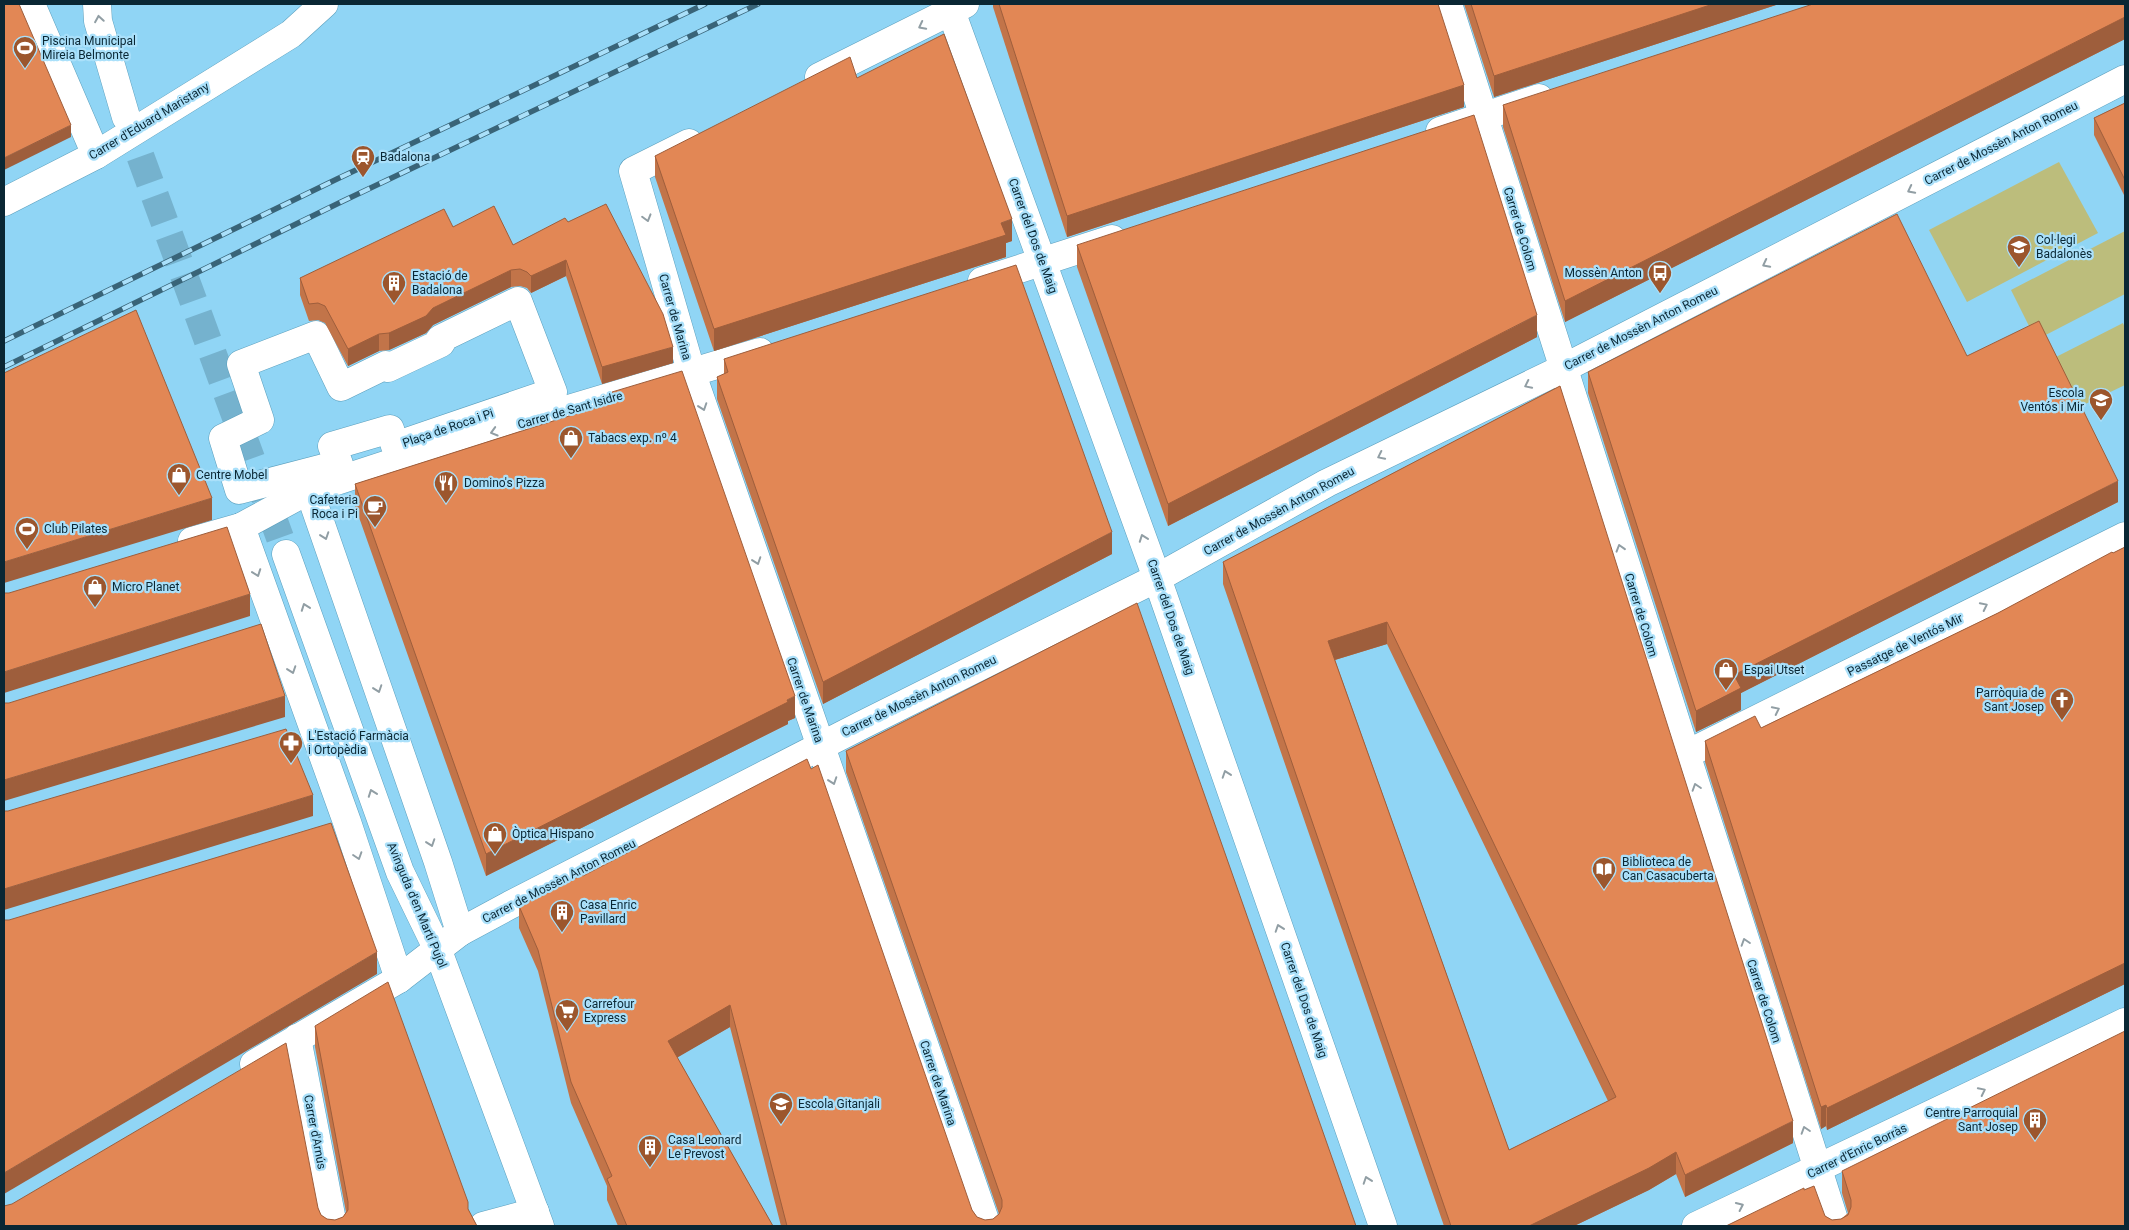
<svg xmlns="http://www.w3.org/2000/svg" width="2129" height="1230" viewBox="0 0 2129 1230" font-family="Roboto,sans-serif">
	<rect width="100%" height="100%" fill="#90d5f5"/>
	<g fill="#bcbd7c">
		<polygon points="2059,162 2098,233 1967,302 1929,230"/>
		<polygon points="2125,231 2125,294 2036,340 2011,290"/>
		<polygon points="2123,323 2125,328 2125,385 2079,407 2054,358"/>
	</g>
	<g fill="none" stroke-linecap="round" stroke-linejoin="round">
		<polyline stroke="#75b2ce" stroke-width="28" stroke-dasharray="28 14" stroke-linecap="butt" points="126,117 286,554"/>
		<g stroke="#5b9fbd" stroke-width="29">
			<g id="street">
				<polyline points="31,4 96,155"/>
				<polyline points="97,4 98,21 126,117"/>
				<polyline points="1448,4 1836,1226"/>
				<polyline points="951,11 1157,578 1383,1226"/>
				<polyline points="819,77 965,4"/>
				<polyline points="1440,131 1539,98"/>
				<polyline points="689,143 633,171 692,374 987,1226"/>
				<polyline points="4,202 96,155 291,34 324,4"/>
				<polyline points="982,281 1112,239"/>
				<polygon points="518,301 553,392 395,446 390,429 332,446 339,464 239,490 223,438 260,420 241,364 316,335 341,387 386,365 388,368 441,343 440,339"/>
				<polyline points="309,490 438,862 460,932"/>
				<polyline points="241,527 347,822 399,979"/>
				<polyline points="192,541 241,527 309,490 425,452 760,352"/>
				<polyline points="286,554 400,872 437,948 540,1226"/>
				<polyline points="1685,755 2125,536"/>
				<polyline points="297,1038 333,1226"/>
				<polyline points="254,1064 399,979 460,932 510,905 860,726 1157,578 1327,483 1564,368 2125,79"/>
				<polyline points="483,1226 535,1212"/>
				<polyline points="1696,1226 2125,1022"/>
			</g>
		</g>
		<use href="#street" stroke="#fff" stroke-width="28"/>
		<g stroke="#396478" stroke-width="5.5">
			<g id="rail">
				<polyline points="4,341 337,179 705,4"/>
				<polyline points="4,367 341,202 758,4"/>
			</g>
		</g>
		<use href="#rail" stroke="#aae0fa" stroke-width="4" stroke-dasharray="11" stroke-linecap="butt"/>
	</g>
	<g fill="#c27449" fill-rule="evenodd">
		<polygon points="993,4 1438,4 1464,107 1067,237 993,7"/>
		<polygon points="1464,4 1779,4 1494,97"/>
		<polygon points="2125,4 2125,39 1565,322 1503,127 1503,105"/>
		<polygon points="857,78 1012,241 1006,243 1006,257 714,351 655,177 655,156"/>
		<polygon points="2125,103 2125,197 2094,135 2094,118"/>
		<polygon points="568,222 673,363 602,384 566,276 531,293 527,288 520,286 511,287 433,325 426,333 389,350 379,351 348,366 325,323 318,320 309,321 300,295 300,278 453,227 513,245"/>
		<polygon points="1077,245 1537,337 1168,526 1077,267"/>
		<polygon points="1967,356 2118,502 1741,693 1741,710 1696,732 1588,393 1588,372"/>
		<polygon points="724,359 1112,554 823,704 717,399 717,377 724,374"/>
		<path d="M1560,386L1793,1143L1685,1197L1676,1174L1649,1190L1574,1226H1444L1223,584V562ZM1387,644L1608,1101L1509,1150L1335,660Z"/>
		<polygon points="612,392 795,718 788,721 788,724 486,876 355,506 355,484 612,402"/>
		<polygon points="2125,547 2125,984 1827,1130 1826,1126 1821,1129 1705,762 1705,741 1761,728 1998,613"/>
		<polygon points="846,751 1356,1226 781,1226 730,1027 677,1057 773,1226 618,1226 607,1200 607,1186 571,1103 538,971 519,928 519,906 583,876 972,1210 977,1217 985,1220 993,1219 999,1214 846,772"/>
		<polygon points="315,1026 468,1209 477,1226 4,1226 318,1208 321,1215 327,1219 335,1220 343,1217 346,1212 315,1047"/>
		<polygon points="1842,1171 2125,1226 1726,1226 1804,1190 1825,1216 1832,1220 1841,1219 1848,1213 1842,1193"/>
	</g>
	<g fill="#9e5e3c">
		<polygon points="1713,4 1779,4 1494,97 1494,76"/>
		<polygon points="2125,17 2125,39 1565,322 1565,301"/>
		<polygon points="1464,85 1464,107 1067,237 1067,216"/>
		<polygon points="71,125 71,137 4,170 4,158"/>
		<polygon points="1012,219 1012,241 1006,243 1006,257 714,351 714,329"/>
		<polygon points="566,260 566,276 531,293 531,276"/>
		<polygon points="511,270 511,287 433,325 426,333 389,350 389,333 433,308"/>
		<polygon points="1537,315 1537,337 1168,526 1168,504"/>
		<polygon points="379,334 379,351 348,366 348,349"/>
		<polygon points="673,347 673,363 602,384 602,367"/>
		<polygon points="2118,481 2118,502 1741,693 1741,710 1696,732 1696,711 1734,675"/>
		<polygon points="212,498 212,520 4,583 4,562"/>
		<polygon points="1112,532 1112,554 823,704 823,682"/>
		<polygon points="250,594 250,616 4,693 4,672"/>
		<polygon points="1387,622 1387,644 1328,662 1328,641"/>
		<polygon points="285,696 285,717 4,801 4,780"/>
		<polygon points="795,696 795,718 788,721 788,724 486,876 486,854"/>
		<polygon points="313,795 313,816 4,910 4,889"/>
		<polygon points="377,952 377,974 4,1194 4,1173"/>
		<polygon points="2125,963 2125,984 1827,1130 1827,1108"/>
		<polygon points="730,1005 730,1027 668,1063 668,1041"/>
		<polygon points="1826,1105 1826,1126 1821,1129 1821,1107"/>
		<polygon points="1793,1121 1793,1143 1685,1197 1685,1175"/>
		<polygon points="1676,1152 1676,1174 1649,1190 1574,1226 1529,1226"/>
	</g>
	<g fill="#e28755" stroke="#9e5e3c" fill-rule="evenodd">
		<polygon points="4,4 19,4 71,125 4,158"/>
		<polygon points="999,4 1438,4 1464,85 1067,216"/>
		<polygon points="1471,4 1713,4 1494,76"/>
		<polygon points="1813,4 2125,4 2125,17 1565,301 1503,105"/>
		<polygon points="944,34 1012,219 1001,223 1006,235 714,329 655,156 850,57 857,78"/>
		<polygon points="2125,103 2125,180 2094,118"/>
		<polygon points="1474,115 1537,315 1168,504 1077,245"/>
		<polygon points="606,204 663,314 673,347 602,367 566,260 531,276 527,272 520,269 511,270 433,308 426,316 389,333 379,334 348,349 325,306 318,303 309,304 300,278 444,209 453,227 494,206 513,245 565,218 568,222"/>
		<polygon points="1897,214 1967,356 2039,321 2118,481 1734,675 1741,688 1696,711 1588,372"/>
		<polygon points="1016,265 1112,532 823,682 717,377 728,372 724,359"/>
		<polygon points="136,310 212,498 4,562 4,373"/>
		<polygon points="682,371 795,696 787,700 788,702 486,854 355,484 616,401 612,392"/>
		<path d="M1560,386L1793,1121L1685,1175L1676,1152L1649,1168L1529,1226H1451L1223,562ZM1387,622L1616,1097L1509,1150L1328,641Z"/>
		<polygon points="227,527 250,594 4,672 4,593 9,593"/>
		<polygon points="2125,547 2125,963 1827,1108 1826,1105 1821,1107 1705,741 1755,716 1761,728 1998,613 2112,552 2113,553"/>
		<polygon points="1137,603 1356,1226 787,1226 730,1005 668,1041 773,1226 627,1226 607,1179 612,1176 571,1082 538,950 519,906 582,875 583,876 807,759 811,769 818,765 972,1210 977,1217 985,1220 993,1219 999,1214 1002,1207 1002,1200 846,751"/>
		<polygon points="261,624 285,696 4,780 4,703 9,703"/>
		<polygon points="286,729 313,795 4,889 4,811 8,811"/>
		<polygon points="331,823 377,952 4,1173 4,920 9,920"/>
		<polygon points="388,982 468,1202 468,1209 477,1226 4,1226 4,1206 12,1204 286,1043 318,1208 321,1215 327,1219 335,1220 343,1217 348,1210 348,1202 315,1026"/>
		<polygon points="2125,1031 2125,1226 1726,1226 1804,1188 1804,1190 1814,1186 1825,1216 1832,1220 1841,1219 1848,1215 1851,1207 1851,1200 1842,1171"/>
	</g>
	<defs><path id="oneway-chevron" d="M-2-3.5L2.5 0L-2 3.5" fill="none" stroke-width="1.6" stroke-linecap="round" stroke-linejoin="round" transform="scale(1.25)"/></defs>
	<g stroke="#919ea4">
		<use href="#oneway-chevron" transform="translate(99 19) rotate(-99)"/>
		<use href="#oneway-chevron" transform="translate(922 26) rotate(153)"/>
		<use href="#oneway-chevron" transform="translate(1911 190) rotate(153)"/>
		<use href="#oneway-chevron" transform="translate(647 218) rotate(74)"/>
		<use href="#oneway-chevron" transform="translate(1766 264) rotate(153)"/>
		<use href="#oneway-chevron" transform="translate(1528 385) rotate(154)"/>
		<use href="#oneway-chevron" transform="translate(703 407) rotate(71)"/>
		<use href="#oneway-chevron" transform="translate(494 432) rotate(164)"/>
		<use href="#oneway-chevron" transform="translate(1381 456) rotate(154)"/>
		<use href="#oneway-chevron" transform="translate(325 536) rotate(71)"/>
		<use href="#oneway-chevron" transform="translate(1143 538) rotate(-110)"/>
		<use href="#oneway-chevron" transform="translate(1620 548) rotate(-107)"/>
		<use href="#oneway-chevron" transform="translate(757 561) rotate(71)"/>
		<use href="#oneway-chevron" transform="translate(257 573) rotate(70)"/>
		<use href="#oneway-chevron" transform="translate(1984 606) rotate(-26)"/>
		<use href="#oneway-chevron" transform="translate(305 607) rotate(-110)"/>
		<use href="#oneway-chevron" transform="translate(292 670) rotate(71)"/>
		<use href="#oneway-chevron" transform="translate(378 689) rotate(71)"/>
		<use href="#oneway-chevron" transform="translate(1776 710) rotate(-26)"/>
		<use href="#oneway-chevron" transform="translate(1226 774) rotate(-109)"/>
		<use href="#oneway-chevron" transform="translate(833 781) rotate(71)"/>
		<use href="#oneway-chevron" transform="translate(1696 787) rotate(-108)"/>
		<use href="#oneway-chevron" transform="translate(372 793) rotate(-110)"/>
		<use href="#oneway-chevron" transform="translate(431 843) rotate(71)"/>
		<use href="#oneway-chevron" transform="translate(358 856) rotate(72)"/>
		<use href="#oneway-chevron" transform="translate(1279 928) rotate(-109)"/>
		<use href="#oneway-chevron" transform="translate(1745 942) rotate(-108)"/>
		<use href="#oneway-chevron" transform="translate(1982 1091) rotate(-26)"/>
		<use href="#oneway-chevron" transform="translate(1805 1130) rotate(-108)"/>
		<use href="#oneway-chevron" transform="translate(1367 1180) rotate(-109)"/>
		<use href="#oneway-chevron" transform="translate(1740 1206) rotate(-25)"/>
	</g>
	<defs>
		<g id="stadium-pin" transform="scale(1.25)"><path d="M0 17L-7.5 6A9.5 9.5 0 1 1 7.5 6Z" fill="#9c562d" stroke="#aae0fa"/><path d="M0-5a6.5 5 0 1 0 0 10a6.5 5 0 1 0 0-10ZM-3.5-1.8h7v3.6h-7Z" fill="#fff"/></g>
		<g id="station-pin" transform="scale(1.25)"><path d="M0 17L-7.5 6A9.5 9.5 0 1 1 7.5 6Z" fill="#9c562d" stroke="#aae0fa"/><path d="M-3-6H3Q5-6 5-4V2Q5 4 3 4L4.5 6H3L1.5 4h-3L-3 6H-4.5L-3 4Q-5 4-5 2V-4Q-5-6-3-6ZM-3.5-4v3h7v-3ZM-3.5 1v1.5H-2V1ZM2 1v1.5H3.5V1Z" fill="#fff"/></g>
		<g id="school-pin" transform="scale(1.25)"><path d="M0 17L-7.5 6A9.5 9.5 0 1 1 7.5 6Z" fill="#9c562d" stroke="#aae0fa"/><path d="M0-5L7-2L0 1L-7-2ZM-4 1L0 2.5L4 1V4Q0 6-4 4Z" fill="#fff"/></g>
		<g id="bus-pin" transform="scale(1.25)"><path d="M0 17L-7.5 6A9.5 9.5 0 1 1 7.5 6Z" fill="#9c562d" stroke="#aae0fa"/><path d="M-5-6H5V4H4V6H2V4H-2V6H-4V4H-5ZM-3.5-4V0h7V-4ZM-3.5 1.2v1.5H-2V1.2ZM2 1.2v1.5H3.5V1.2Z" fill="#fff"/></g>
		<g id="building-pin" transform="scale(1.25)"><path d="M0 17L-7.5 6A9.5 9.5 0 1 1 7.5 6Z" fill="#9c562d" stroke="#aae0fa"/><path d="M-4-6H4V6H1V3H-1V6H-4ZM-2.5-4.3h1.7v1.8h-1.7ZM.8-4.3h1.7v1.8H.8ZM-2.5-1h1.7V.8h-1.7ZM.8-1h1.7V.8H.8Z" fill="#fff"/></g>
		<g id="shop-pin" transform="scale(1.25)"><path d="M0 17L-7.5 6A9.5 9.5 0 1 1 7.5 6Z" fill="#9c562d" stroke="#aae0fa"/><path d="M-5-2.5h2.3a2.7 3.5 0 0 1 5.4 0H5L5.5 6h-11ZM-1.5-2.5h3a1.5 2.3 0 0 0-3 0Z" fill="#fff"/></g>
		<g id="restaurant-pin" transform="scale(1.25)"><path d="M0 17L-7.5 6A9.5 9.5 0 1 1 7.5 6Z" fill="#9c562d" stroke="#aae0fa"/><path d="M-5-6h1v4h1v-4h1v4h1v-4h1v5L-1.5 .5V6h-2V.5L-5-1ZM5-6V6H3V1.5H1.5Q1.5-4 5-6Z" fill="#fff"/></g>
		<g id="cafe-pin" transform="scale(1.25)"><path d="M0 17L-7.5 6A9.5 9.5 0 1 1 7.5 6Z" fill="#9c562d" stroke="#aae0fa"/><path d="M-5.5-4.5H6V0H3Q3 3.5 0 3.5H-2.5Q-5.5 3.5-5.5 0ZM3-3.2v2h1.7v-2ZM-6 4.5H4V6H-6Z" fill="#fff"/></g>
		<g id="church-pin" transform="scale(1.25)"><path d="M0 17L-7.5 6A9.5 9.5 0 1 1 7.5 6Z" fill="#9c562d" stroke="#aae0fa"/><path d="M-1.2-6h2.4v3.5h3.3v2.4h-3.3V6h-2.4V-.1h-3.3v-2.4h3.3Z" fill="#fff"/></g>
		<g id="pharmacy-pin" transform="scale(1.25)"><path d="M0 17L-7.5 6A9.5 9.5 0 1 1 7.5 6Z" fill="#9c562d" stroke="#aae0fa"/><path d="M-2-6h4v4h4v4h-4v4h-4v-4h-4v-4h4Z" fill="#fff"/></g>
		<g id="library-pin" transform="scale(1.25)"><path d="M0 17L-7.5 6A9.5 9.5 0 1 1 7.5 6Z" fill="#9c562d" stroke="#aae0fa"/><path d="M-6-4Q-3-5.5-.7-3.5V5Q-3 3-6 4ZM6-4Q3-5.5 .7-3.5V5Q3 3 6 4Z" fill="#fff"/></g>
		<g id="supermarket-pin" transform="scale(1.25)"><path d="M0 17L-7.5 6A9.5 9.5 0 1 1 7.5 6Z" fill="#9c562d" stroke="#aae0fa"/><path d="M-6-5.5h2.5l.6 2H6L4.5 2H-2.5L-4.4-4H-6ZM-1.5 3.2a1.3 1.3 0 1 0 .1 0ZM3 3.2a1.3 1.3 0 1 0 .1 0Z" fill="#fff"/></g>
	</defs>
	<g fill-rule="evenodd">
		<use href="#stadium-pin" x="25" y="48"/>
		<use href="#station-pin" x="363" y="157"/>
		<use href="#school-pin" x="2019" y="247"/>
		<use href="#bus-pin" x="1660" y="273"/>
		<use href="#building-pin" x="394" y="283"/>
		<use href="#school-pin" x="2101" y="400"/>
		<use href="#shop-pin" x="571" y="438"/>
		<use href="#shop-pin" x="179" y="475"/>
		<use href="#restaurant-pin" x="446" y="483"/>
		<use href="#cafe-pin" x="375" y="507"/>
		<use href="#stadium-pin" x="27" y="529"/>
		<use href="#shop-pin" x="95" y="587"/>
		<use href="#shop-pin" x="1726" y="670"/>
		<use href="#church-pin" x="2062" y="700"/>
		<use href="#pharmacy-pin" x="291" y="743"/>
		<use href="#shop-pin" x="495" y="834"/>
		<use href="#library-pin" x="1604" y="869"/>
		<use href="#building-pin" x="562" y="912"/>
		<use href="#supermarket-pin" x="567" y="1011"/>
		<use href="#school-pin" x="781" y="1104"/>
		<use href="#building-pin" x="2035" y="1120"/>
		<use href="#building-pin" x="650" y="1147"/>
	</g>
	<g text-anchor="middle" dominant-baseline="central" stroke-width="4.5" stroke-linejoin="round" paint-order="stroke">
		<g font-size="12" fill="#0a2734" stroke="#aae0fa" text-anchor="start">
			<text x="42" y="41">Piscina Municipal<tspan x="42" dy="14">Mireia Belmonte</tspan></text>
			<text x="380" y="157">Badalona</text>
			<text x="2036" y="240">Col·legi<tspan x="2036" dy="14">Badalonès</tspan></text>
			<text x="1642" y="273" text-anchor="end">Mossèn Anton</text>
			<text x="412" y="276">Estació de<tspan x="412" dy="14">Badalona</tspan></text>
			<text x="2084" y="393" text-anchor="end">Escola<tspan x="2084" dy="14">Ventós i Mir</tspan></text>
			<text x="588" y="438">Tabacs exp. nº 4</text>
			<text x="196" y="475">Centre Mobel</text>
			<text x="464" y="483">Domino's Pizza</text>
			<text x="358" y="500" text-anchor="end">Cafeteria<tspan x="358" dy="14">Roca i Pi</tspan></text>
			<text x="44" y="529">Club Pilates</text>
			<text x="112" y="587">Micro Planet</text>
			<text x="1744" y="670">Espai Utset</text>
			<text x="2044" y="693" text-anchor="end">Parròquia de<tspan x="2044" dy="14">Sant Josep</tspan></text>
			<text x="308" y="736">L'Estació Farmàcia<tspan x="308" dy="14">i Ortopèdia</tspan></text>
			<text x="512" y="834">Òptica Hispano</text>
			<text x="1622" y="862">Biblioteca de<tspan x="1622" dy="14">Can Casacuberta</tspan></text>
			<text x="580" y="905">Casa Enric<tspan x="580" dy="14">Pavillard</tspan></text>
			<text x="584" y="1004">Carrefour<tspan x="584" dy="14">Express</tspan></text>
			<text x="798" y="1104">Escola Gitanjali</text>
			<text x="2018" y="1113" text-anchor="end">Centre Parroquial<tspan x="2018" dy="14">Sant Josep</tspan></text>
			<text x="668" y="1140">Casa Leonard<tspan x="668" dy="14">Le Prevost</tspan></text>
		</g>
		<g font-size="12" fill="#0a2734" stroke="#aae0fa">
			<text transform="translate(149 121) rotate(-31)">Carrer d'Eduard Maristany</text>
			<text transform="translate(2001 143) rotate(-27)">Carrer de Mossèn Anton Romeu</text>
			<text transform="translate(1520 229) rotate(73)">Carrer de Colom</text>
			<text transform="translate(1033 236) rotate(70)">Carrer del Dos de Maig</text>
			<text transform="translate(675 317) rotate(74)">Carrer de Marina</text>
			<text transform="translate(1641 328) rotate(-27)">Carrer de Mossèn Anton Romeu</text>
			<text transform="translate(570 410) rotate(-16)">Carrer de Sant Isidre</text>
			<text transform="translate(448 428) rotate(-19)">Plaça de Roca i Pi</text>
			<text transform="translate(1279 511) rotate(-29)">Carrer de Mossèn Anton Romeu</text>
			<text transform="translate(1641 615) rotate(73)">Carrer de Colom</text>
			<text transform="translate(1171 617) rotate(71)">Carrer del Dos de Maig</text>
			<text transform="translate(1905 645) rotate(-26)">Passatge de Ventós Mir</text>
			<text transform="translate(919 696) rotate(-26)">Carrer de Mossèn Anton Romeu</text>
			<text transform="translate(805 700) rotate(71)">Carrer de Marina</text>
			<text transform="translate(559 881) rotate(-27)">Carrer de Mossèn Anton Romeu</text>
			<text transform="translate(417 905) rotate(67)">Avinguda d'en Martí Pujol</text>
			<text transform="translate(1304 1000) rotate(71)">Carrer del Dos de Maig</text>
			<text transform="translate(1764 1001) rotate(72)">Carrer de Colom</text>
			<text transform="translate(938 1083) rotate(71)">Carrer de Marina</text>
			<text transform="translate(315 1132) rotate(79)">Carrer d'Arnús</text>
			<text transform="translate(1857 1151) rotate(-26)">Carrer d'Enric Borràs</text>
		</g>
	</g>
	<rect width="2129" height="1230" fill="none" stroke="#0a2734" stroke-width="10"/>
</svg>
